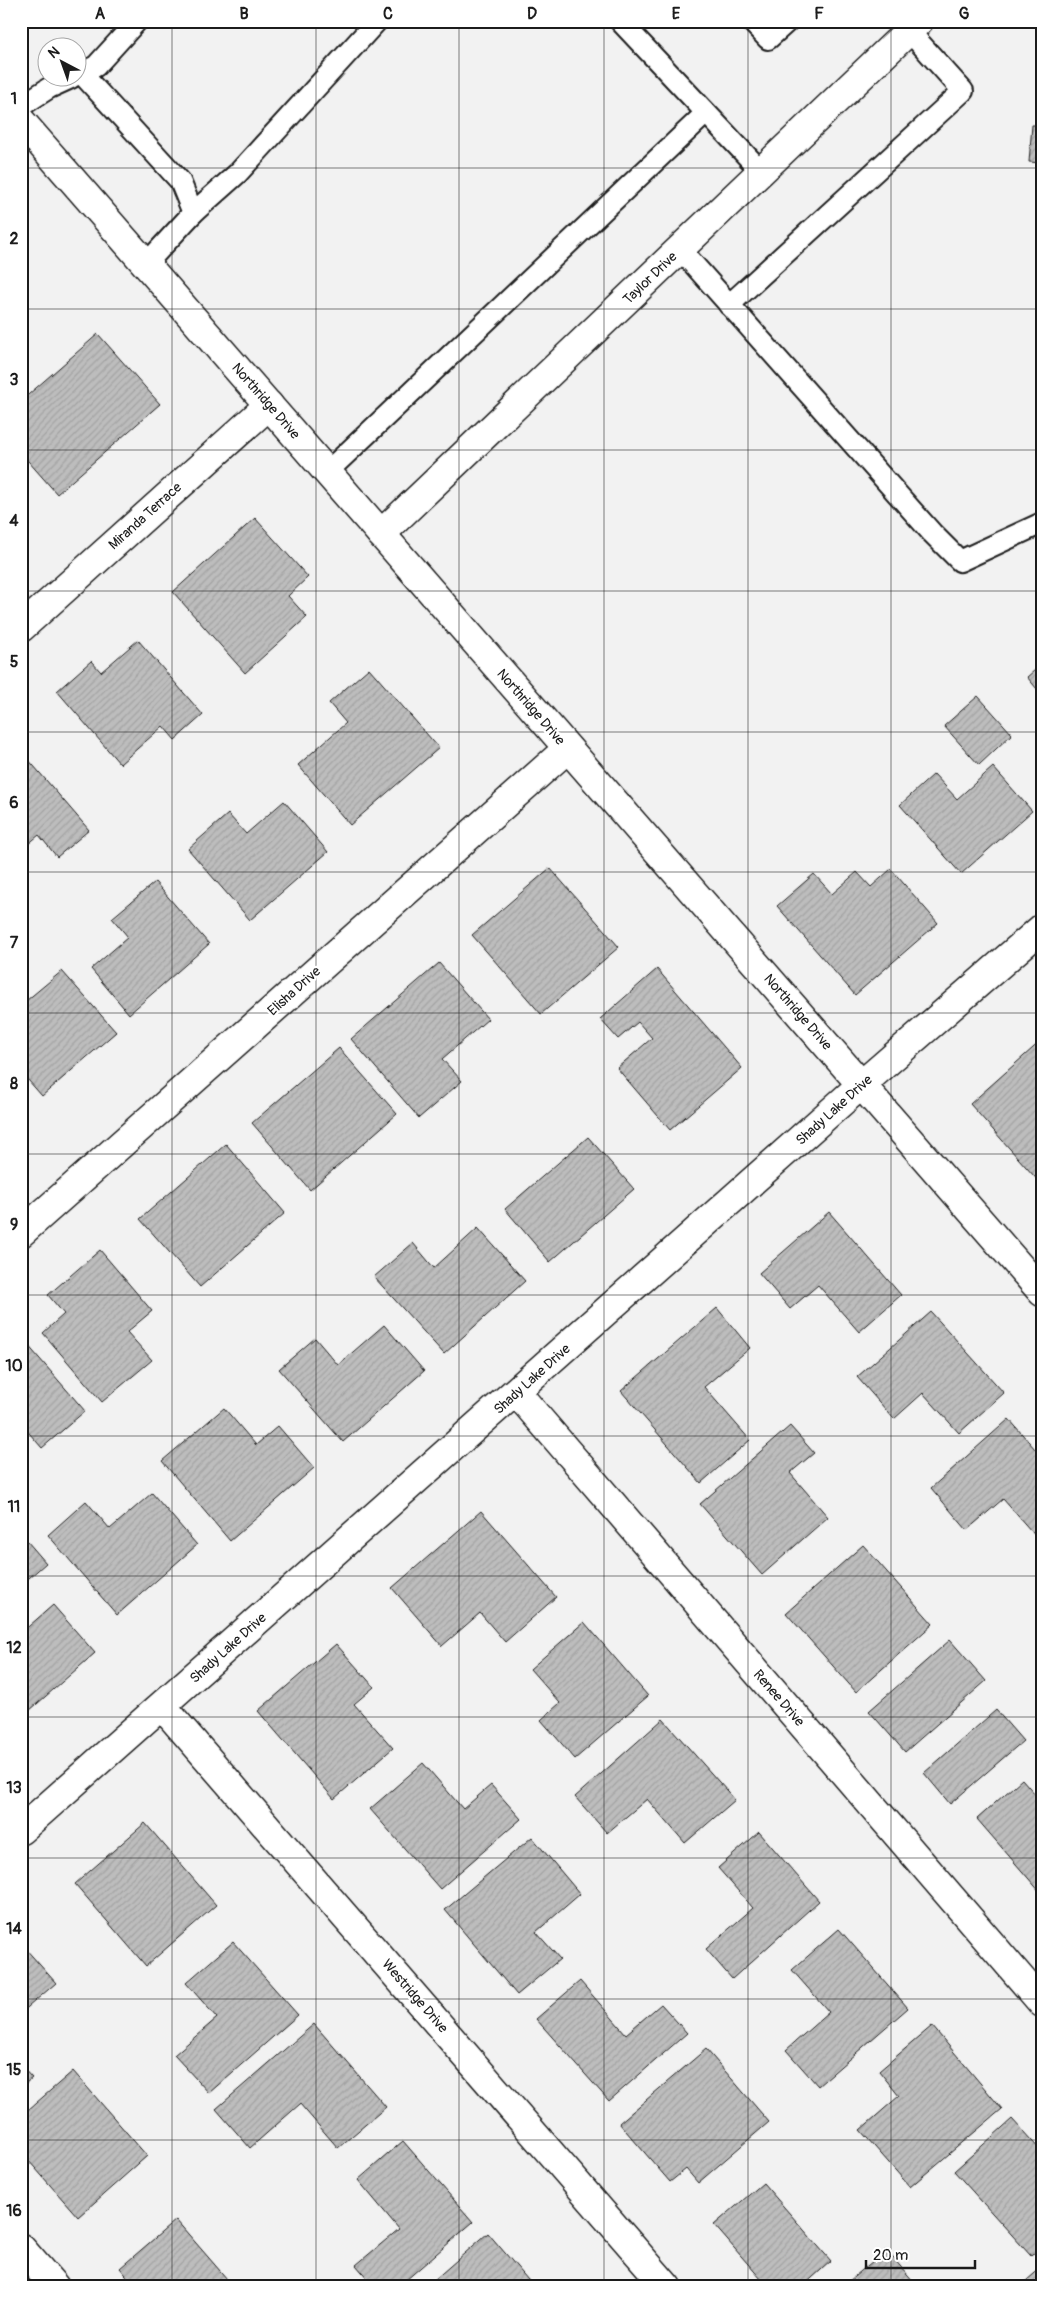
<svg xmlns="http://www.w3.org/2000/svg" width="1063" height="2308" viewBox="0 0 1063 2308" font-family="Pangolin,sans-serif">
	<defs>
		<pattern id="building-hatch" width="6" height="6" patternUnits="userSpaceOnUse" patternTransform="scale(1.25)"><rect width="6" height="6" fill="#bdbdbd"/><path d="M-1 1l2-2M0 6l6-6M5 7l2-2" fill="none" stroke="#a2a2a2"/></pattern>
	</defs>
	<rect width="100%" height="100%" fill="#f2f2f2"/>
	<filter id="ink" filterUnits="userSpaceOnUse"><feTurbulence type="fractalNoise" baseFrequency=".02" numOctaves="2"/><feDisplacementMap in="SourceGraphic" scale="10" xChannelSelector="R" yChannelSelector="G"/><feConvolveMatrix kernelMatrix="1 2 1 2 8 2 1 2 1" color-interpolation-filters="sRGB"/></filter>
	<g filter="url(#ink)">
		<g fill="url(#building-hatch)" stroke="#1c1c1c">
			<polygon points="1032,125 1042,125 1042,163 1029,162"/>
			<polygon points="98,334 160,404 57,494 21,453 21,401"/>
			<polygon points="255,518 308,577 288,596 307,617 245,673 173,592"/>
			<polygon points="138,640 203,715 175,740 163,726 120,764 57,691 91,661 101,672"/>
			<polygon points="1042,664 1042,695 1027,677"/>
			<polygon points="369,668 439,748 350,825 298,765 346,723 329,703"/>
			<polygon points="978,696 1012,734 979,765 944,726"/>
			<polygon points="21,751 89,830 57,857 39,835 21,850"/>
			<polygon points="993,767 1032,811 961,874 900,805 934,774 957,799"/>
			<polygon points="284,801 328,852 250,920 188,849 228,814 246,834"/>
			<polygon points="550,868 619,947 541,1014 472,935"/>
			<polygon points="891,869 938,923 855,995 777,906 814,874 832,894 857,872 871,887"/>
			<polygon points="155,882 209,944 129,1014 91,969 128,937 112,918"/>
			<polygon points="439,963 488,1019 442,1059 462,1081 419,1118 351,1039"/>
			<polygon points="657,969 742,1068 670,1130 617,1068 652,1038 638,1022 618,1039 600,1019"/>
			<polygon points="62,971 116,1032 42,1096 21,1072 21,1005"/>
			<polygon points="1042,1040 1042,1185 970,1104"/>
			<polygon points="339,1048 397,1114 310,1190 252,1123"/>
			<polygon points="588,1137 634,1189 550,1262 505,1209"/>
			<polygon points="226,1144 285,1213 200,1287 140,1219"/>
			<polygon points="829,1212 901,1295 859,1332 818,1285 790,1309 759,1273"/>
			<polygon points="478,1228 525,1281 444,1354 374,1277 413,1243 434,1268"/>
			<polygon points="100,1250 152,1311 127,1332 152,1360 102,1402 43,1333 64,1314 48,1295"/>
			<polygon points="717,1308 750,1348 704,1387 750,1440 701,1483 621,1391"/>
			<polygon points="931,1312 1004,1393 959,1433 923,1393 894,1419 857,1377"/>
			<polygon points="384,1325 424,1371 343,1442 279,1369 315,1338 338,1365"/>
			<polygon points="26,1343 85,1411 42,1448 23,1426 21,1428 21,1347"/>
			<polygon points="224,1408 256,1445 278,1426 314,1468 230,1541 162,1461"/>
			<polygon points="1009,1419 1042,1457 1042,1538 1039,1540 1003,1499 967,1530 931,1488"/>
			<polygon points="790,1426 814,1453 790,1473 828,1517 762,1575 700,1504"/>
			<polygon points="152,1493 197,1545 117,1615 48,1535 86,1501 110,1529"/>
			<polygon points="481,1511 556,1597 505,1642 480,1613 442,1646 392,1588"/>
			<polygon points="21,1534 46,1563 21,1585"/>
			<polygon points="863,1545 933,1624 856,1692 786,1613"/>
			<polygon points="53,1605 95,1653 21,1718 21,1633"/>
			<polygon points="584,1622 648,1696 575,1759 541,1720 560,1703 530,1669"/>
			<polygon points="950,1640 986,1681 905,1752 869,1711"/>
			<polygon points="336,1644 374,1687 354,1704 393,1748 334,1799 258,1711"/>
			<polygon points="996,1710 1023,1741 950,1804 924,1773"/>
			<polygon points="663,1719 735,1800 685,1843 647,1799 607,1833 575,1797"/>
			<polygon points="423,1763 463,1809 491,1785 521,1819 440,1889 370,1809"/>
			<polygon points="1022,1779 1042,1802 1041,1893 977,1819"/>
			<polygon points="145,1823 216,1905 146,1966 75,1884"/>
			<polygon points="759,1832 819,1901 732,1979 706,1949 753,1908 718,1868"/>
			<polygon points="532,1837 580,1894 536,1932 560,1959 517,1995 445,1910"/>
			<polygon points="839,1929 908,2008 818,2086 786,2050 829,2012 792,1970"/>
			<polygon points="233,1942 298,2015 209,2093 174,2055 217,2018 186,1983"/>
			<polygon points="24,1947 56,1983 21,2013 21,1949"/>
			<polygon points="580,1981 626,2034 661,2004 687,2033 609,2101 536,2019"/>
			<polygon points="314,2024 386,2107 338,2148 300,2104 250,2148 216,2109"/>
			<polygon points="932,2026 1002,2109 910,2187 860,2130 899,2096 879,2071"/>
			<polygon points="706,2049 769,2122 698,2183 686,2169 670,2182 619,2123"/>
			<polygon points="21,2066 32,2078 21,2087"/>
			<polygon points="73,2071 147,2156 78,2217 21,2152 21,2116"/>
			<polygon points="1012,2119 1042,2152 1042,2246 1031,2256 954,2171"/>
			<polygon points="403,2141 473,2222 398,2287 375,2287 356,2265 399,2229 358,2180"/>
			<polygon points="763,2183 831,2261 802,2287 768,2287 714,2225"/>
			<polygon points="176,2220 234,2287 136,2287 120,2268"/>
			<polygon points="488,2233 534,2287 426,2287"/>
			<polygon points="886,2250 915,2283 910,2287 842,2287"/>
			<polygon points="1042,2267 1042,2287 1019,2287"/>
		</g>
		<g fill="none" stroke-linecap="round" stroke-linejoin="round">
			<g stroke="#1c1c1c" stroke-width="24">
				<g id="service">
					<polyline points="620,21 761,171"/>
					<polyline points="751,21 768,39 788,21"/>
					<polyline points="81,73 180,181 193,213 146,264"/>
					<polyline points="78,75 96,66 137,21"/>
					<polyline points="21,106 49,88 71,78"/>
					<polyline points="193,213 238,173 377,21"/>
					<polyline points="680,249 932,533 960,561 1042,523"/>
					<polyline points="729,305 963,91 900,21"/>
					<polyline points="327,472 706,113"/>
				</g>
			</g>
			<g stroke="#1c1c1c" stroke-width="31">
				<g id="minor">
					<polyline points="21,121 1042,1292"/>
					<polyline points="381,534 919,21"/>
					<polyline points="21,628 269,405"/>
					<polyline points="21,1233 567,749"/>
					<polyline points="517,1393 1042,2003"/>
					<polyline points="162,1706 667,2287"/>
					<polyline points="21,1830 861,1085 1042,928"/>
					<polyline points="21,2248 55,2287"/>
				</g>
			</g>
			<use href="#service" stroke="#fff" stroke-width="20"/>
			<use href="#minor" stroke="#fff" stroke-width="28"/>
		</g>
	</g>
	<path fill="none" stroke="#1c1c1c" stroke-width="1" stroke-opacity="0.55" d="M172,21V2287M316,21V2287M459,21V2287M604,21V2287M748,21V2287M891,21V2287M21,168H1042M21,309H1042M21,450H1042M21,591H1042M21,732H1042M21,872H1042M21,1013H1042M21,1154H1042M21,1295H1042M21,1436H1042M21,1576H1042M21,1717H1042M21,1858H1042M21,1999H1042M21,2140H1042"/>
	<g text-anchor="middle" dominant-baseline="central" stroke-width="4.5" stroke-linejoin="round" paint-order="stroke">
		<g font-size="14" fill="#1c1c1c" stroke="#fff">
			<text transform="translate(650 278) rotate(-44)">Taylor Drive</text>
			<text transform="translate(266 401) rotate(49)">Northridge Drive</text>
			<text transform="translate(145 516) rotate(-42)">Miranda Terrace</text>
			<text transform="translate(531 707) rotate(49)">Northridge Drive</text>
			<text transform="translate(294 991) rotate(-42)">Elisha Drive</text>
			<text transform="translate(798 1012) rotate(49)">Northridge Drive</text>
			<text transform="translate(834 1110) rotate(-42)">Shady Lake Drive</text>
			<text transform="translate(532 1379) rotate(-42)">Shady Lake Drive</text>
			<text transform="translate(228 1648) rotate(-42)">Shady Lake Drive</text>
			<text transform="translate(779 1698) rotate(49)">Renee Drive</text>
			<text transform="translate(415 1996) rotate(49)">Westridge Drive</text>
		</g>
	</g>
	<rect width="1063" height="2308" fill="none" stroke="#fff" stroke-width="55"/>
	<g transform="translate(62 62) rotate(319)"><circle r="24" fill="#ffffff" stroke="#a4a4a4"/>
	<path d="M0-4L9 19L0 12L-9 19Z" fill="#1c1c1c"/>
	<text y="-8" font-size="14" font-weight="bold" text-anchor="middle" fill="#1c1c1c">N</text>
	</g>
	<path d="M866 2260v8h109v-8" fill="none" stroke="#1c1c1c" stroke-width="2.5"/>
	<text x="873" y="2260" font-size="15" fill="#1c1c1c" stroke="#ffffff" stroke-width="4" paint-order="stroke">20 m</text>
	<rect x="28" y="28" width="1008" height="2252" fill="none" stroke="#1c1c1c" stroke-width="2"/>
	<g font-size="16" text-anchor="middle" font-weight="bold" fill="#1c1c1c">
		<text x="100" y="19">A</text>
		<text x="244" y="19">B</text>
		<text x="388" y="19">C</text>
		<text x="532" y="19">D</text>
		<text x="676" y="19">E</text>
		<text x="819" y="19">F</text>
		<text x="964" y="19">G</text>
		<text x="14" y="104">1</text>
		<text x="14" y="244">2</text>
		<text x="14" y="385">3</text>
		<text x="14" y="526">4</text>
		<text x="14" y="667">5</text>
		<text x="14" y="808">6</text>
		<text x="14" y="948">7</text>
		<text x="14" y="1089">8</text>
		<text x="14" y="1230">9</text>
		<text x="14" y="1371">10</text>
		<text x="14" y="1512">11</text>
		<text x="14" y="1653">12</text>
		<text x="14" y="1793">13</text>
		<text x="14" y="1934">14</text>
		<text x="14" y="2075">15</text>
		<text x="14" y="2216">16</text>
	</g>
</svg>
